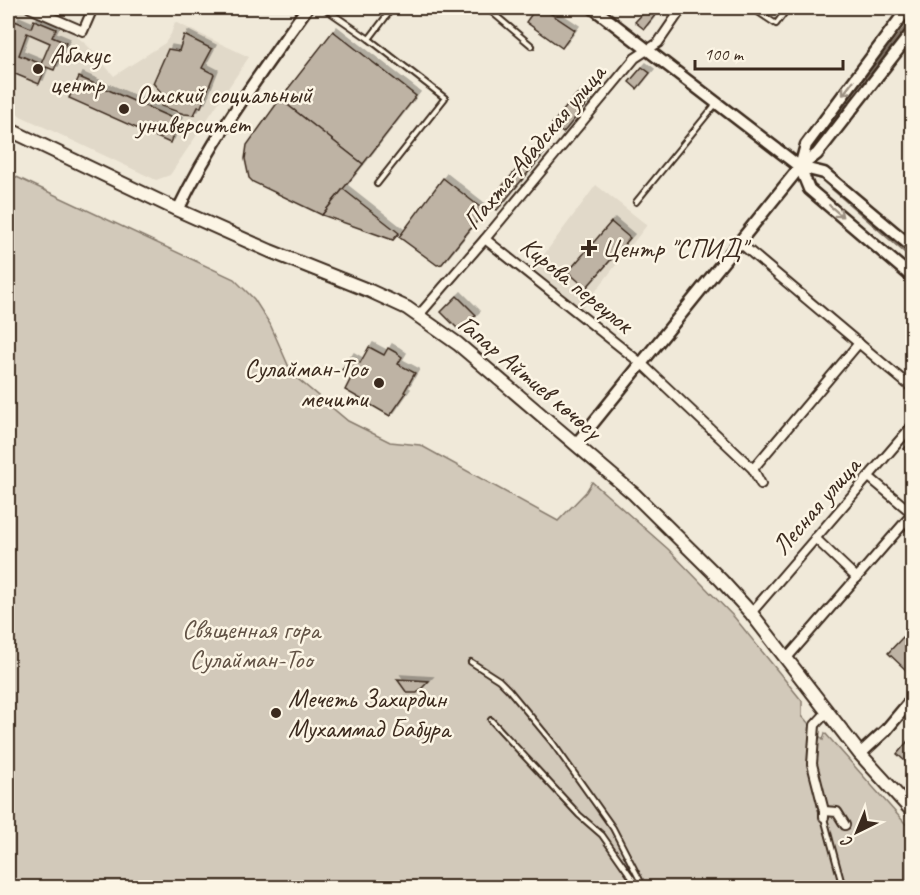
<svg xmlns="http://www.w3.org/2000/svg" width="920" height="895" viewBox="0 0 920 895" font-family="Caveat,sans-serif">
	<defs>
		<filter id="shadow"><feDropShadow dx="4" dy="-4" stdDeviation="0" flood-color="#0004"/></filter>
	</defs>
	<rect width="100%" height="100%" fill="#f0e9d9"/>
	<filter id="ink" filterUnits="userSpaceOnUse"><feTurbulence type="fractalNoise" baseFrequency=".0167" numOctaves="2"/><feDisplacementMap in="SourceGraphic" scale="12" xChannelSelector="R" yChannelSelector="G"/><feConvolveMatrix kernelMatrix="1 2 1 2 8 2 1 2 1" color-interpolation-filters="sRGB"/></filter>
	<g filter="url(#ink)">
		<g fill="#e1d9c9">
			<polygon points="8,8 21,8 67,28 88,46 114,76 165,43 171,34 175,22 249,57 170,175 156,180 8,110"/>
			<polygon points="596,185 647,225 578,314 531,272"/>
		</g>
		<polygon fill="#d2c9ba" stroke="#867a6c" stroke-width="1.5" points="8,173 234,279 254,299 270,324 292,374 348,421 390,442 420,445 558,521 586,492 592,482 668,549 735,618 802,701 802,716 823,740 825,733 912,831 912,887 8,887"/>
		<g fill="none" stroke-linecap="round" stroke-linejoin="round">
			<g stroke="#7e7163" stroke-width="3">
				<polyline points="809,150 912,19"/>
				<polyline points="818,176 912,258"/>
			</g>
		</g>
		<g fill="#beb3a4" stroke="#3b2a1e" stroke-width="1.5" fill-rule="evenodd" filter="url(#shadow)">
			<polygon points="536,8 542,8 575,30 562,48 526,22"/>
			<polygon points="648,8 658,8 660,9 644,29 635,22"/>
			<path d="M34,20L56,29L52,37L66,43L54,70L46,67L39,84L8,71V59L11,52L8,51V40L15,21L31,28ZM27,33L50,43L41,64L19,55Z"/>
			<polygon points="333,31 416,96 363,164 280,99"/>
			<polygon points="184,35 212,49 202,68 214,74 201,107 198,107 194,115 184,114 161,106 160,91 153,83 168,49 179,51"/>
			<polygon points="642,67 650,73 637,89 629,82"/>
			<polygon points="79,77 179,121 170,143 69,98"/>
			<polygon points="577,94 588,102 563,133 552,124"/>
			<polygon points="280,99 363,164 322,215 253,182 249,178 245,159 247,145"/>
			<polygon points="533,150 541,157 497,210 488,203"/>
			<polygon points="443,178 485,211 442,264 437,265 399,237"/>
			<polygon points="343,189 399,233 393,240 322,215"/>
			<polygon points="611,222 630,238 586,288 568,272"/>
			<polygon points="457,296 476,315 460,331 441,312"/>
			<polygon points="369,347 384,355 388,348 395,352 402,357 398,364 415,373 404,392 406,393 390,416 345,390 352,376 342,370 350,357 360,363"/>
			<polygon points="912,440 912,457 904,449"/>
			<polygon points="903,637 912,645 912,667 908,672 888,653"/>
			<polygon points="397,679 429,681 417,693 407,693"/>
			<polygon points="912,736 912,767 897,754"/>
		</g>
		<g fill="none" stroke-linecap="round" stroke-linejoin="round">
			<g stroke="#3b2a1e" stroke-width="8">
				<g id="lane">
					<polyline points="324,8 369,39 388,14"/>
					<polyline points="487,8 532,46"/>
					<polyline points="752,8 776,24 788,8"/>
					<polyline points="369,39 445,98 377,184"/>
					<polyline points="636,202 715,105"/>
					<polyline points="471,662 499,680 509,690 552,742 613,828 644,888"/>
					<polyline points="491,720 579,815 602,835 639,888"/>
					<polyline points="824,818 843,888"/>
				</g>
			</g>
			<g stroke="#3b2a1e" stroke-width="12">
				<g id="street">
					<polyline points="30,8 83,31 93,8"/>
					<polyline points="485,239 642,364 753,469 761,484"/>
					<polyline points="740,243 912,388"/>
					<polyline points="419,315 485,239 635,58 658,43 682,8"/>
					<polyline points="753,469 859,343"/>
					<polyline points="869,477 912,513"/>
					<polyline points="815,538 857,578"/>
					<polyline points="751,613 912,426"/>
					<polyline points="787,658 912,514"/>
					<polyline points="824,811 837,812 845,825"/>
					<polyline points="824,817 824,811 812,764 815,725 827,712"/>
				</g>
			</g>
			<g stroke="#3b2a1e" stroke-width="15">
				<g id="secondary">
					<polyline points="593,8 800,167 824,173 912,247"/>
					<polyline points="800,167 806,145 908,8"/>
					<polyline points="800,167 809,189 912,277"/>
					<path d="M178,210C212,138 261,73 307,8"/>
					<polyline points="577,443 800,167 817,154 912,32"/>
					<polyline points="860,754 886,730 912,699"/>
				</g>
			</g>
			<g stroke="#3b2a1e" stroke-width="16">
				<polyline id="primary" points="8,129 178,210 270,251 370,291 407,308 458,344 634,494 721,580 751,613 860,754 912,811"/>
			</g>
			<use href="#lane" stroke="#fcf5e5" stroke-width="4"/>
			<use href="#street" stroke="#fcf5e5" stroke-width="8"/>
			<use href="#secondary" stroke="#fcf5e5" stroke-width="10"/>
			<use href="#primary" stroke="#fcf5e5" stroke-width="12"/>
		</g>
		<defs><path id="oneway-shaft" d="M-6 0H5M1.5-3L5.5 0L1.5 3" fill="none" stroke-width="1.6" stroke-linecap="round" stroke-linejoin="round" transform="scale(1.5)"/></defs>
		<g stroke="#9c9082">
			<use href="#oneway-shaft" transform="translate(848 88) rotate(127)"/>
			<use href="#oneway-shaft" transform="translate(836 211) rotate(41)"/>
		</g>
	</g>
	<g fill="#3b2a1e" stroke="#fcf5e5" stroke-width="2">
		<circle cx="38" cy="69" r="6"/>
		<circle cx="124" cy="109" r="6"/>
		<path d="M586 239h6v6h6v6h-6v6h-6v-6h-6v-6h6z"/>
		<circle cx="379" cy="383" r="6"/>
		<circle cx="276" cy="713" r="6"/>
	</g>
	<g text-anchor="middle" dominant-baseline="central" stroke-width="5" stroke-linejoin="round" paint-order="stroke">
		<g font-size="26" fill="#3b2a1e" stroke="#fcf5e5" text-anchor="start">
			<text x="50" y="54">Абакус<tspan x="50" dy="30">центр</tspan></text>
			<text x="136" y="94">Ошский социальный<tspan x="136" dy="30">университет</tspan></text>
			<text x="602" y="248">Центр "СПИД"</text>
			<text x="367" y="368" text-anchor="end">Сулайман-Тоо<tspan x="367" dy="30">мечити</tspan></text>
			<text x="288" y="698">Мечеть Захирдин<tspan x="288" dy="30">Мухаммад Бабура</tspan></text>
		</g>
		<g font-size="26" fill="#3b2a1e" stroke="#fcf5e5">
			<text transform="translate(534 147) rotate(-50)">Пахта-Абадская улица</text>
			<text transform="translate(577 285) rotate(39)">Кирова переулок</text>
			<text transform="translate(530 377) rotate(40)">Гапар Айтиев көчөсү</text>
			<text transform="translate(816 506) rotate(-49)">Лесная улица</text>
		</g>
		<g font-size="26" fill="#615245" stroke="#fcf5e5">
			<text x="251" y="629">Священная гора<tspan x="251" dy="30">Сулайман-Тоо</tspan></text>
		</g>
	</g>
	<rect width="920" height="895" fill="none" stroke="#fcf5e5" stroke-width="30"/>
	<rect x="15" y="15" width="890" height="865" fill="none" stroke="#3b2a1e" stroke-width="2" filter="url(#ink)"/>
	<g transform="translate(857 832) rotate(223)" stroke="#fcf5e5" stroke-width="4.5" paint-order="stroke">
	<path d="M0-4.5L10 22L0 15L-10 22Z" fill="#3b2a1e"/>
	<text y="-9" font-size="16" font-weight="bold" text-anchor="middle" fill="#3b2a1e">С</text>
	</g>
	<path d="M695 60v9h148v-9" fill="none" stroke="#3b2a1e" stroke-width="3"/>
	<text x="704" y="60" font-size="18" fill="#3b2a1e" stroke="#fcf5e5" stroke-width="4.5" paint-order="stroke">100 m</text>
</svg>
